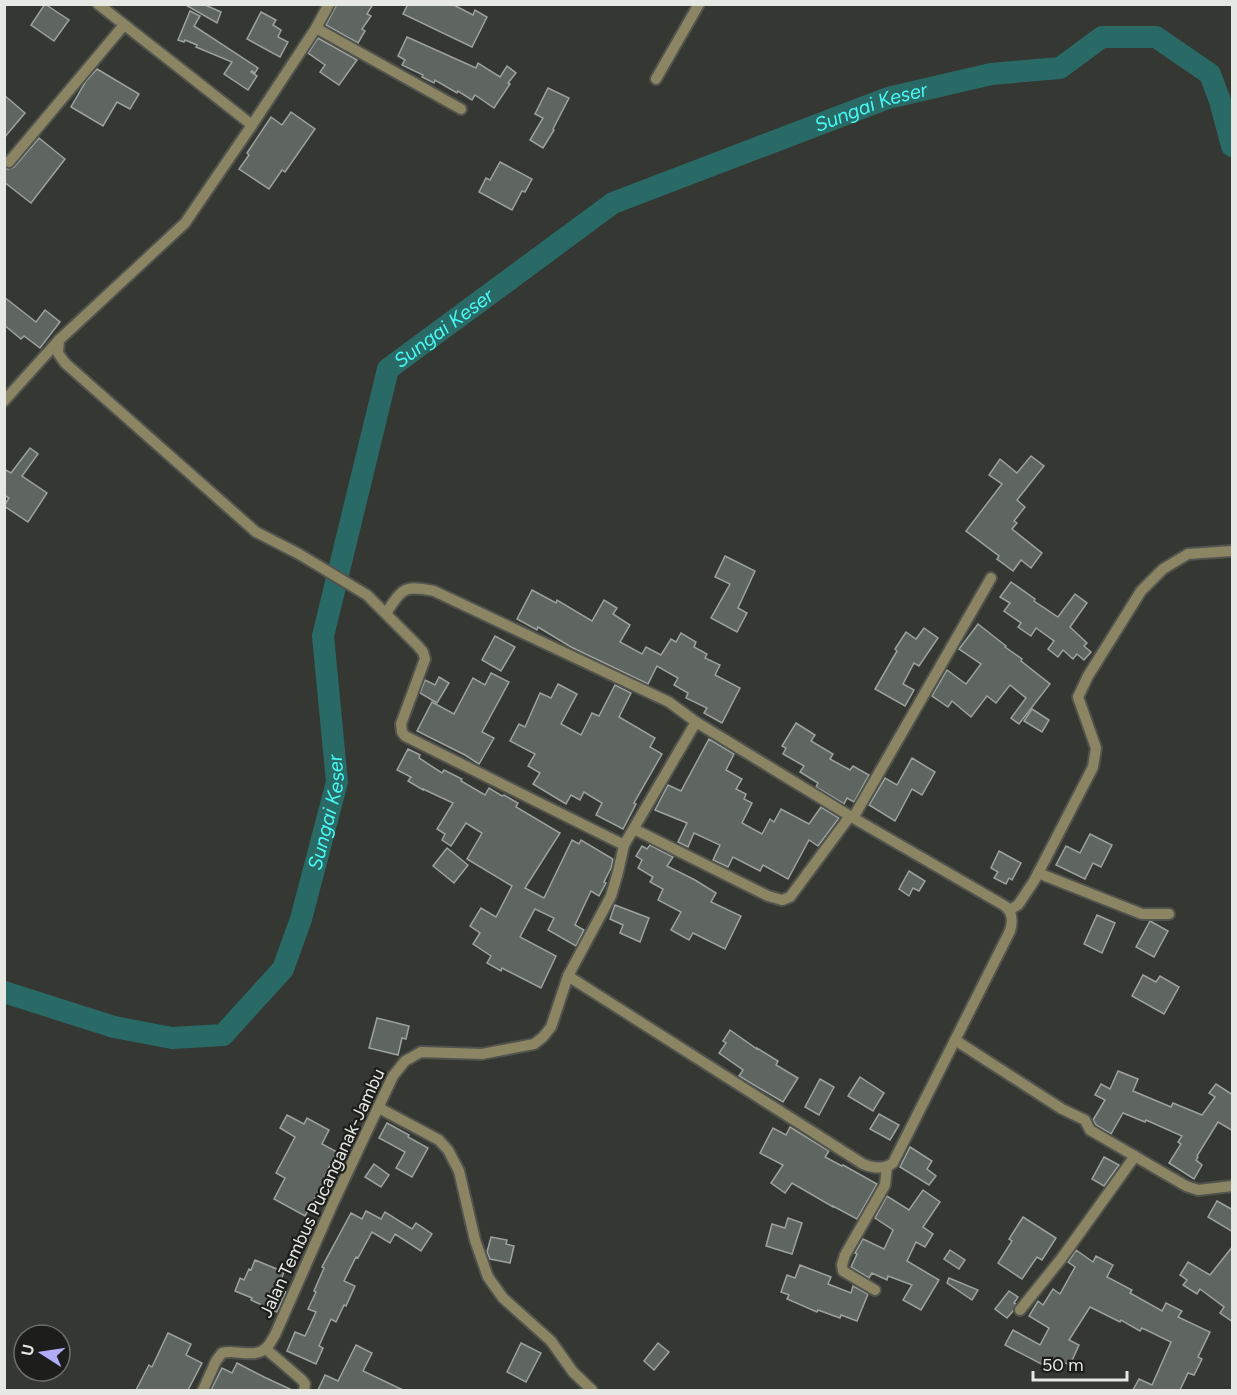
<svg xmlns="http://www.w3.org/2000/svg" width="1237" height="1395" viewBox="0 0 1237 1395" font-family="Figtree,sans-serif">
	<rect width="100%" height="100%" fill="#353732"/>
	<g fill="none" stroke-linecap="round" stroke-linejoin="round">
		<path stroke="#296a67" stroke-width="22" id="s1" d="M4,992L114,1027L172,1038L223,1035L283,969L301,919L337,782L323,636L388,369L613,203L888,98L991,74L1060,68L1102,37H1156L1210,74L1220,101L1232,146"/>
	</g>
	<g fill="#5f6561" stroke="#9ca39f" stroke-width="1.5">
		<polygon points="45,4 69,20 54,41 31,25"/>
		<polygon points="184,4 203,4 221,12 217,23"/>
		<polygon points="337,4 373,4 367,14 371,16 362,29 365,31 358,43 326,25"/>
		<polygon points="408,4 452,4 473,15 475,10 487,17 472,47 403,14"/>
		<polygon points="190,11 200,16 194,26 258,68 255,73 252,71 251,72 257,76 248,90 224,74 232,62 196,47 197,45 185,40 184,42 178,40"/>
		<polygon points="261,12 276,20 273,25 281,30 278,37 288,42 280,57 247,39"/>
		<polygon points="407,37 476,68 478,63 500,77 507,66 516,73 508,83 510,84 494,108 475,95 472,100 458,91 457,93 435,80 434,83 422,77 423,75 402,65 405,60 398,56"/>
		<polygon points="318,38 357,60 339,85 320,72 325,65 308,53"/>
		<polygon points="97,69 139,94 130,109 117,102 103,126 71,107 86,81"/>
		<polygon points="548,88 569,98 553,129 554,130 543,148 530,140 543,118 535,114"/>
		<polygon points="4,95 25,113 4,138"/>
		<polygon points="291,112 315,129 285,172 282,170 269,189 239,169 249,155 247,153 271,117 282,125"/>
		<polygon points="39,138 65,159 31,203 4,182 4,168 8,169 14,167"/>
		<polygon points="500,162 532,179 525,192 522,191 512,210 479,192 486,178 490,180"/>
		<polygon points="4,297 36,322 45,310 60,322 40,348 24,336 21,339 4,325"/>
		<polygon points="30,448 38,454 22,476 47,493 28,522 4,506 9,498 4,495 4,469 11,473"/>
		<polygon points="1031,456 1044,466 1017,500 1025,507 1014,521 1017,523 1012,529 1042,553 1031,568 1021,560 1013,571 997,559 999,556 966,531 1002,484 989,475 1000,459 1017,473"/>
		<polygon points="725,556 755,571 738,608 747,613 737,632 711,618 730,584 715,577"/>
		<polygon points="1011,582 1035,599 1034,601 1058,617 1075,594 1087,603 1070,627 1087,643 1084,646 1091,652 1084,660 1077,654 1073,659 1063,650 1058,657 1048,649 1054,641 1036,628 1031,636 1018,627 1021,623 1004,611 1010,603 1000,597"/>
		<polygon points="532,590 556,603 557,600 592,621 604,600 617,608 613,614 630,625 620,642 642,654 646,647 661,655 671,639 676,642 681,633 696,642 694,647 707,654 705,658 720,665 715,675 740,688 722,723 704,713 707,708 686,698 688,693 674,685 678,678 657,666 648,684 571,647 538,627 537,630 517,619"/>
		<polygon points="978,624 1006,646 1005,647 1022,659 1021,661 1050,684 1019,724 1011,718 1026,698 1010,685 996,703 987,696 971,717 952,701 948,707 932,696 947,670 966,684 981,664 959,649"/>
		<polygon points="924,628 938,638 919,666 914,663 903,684 914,690 905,706 875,689 897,651 895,649 906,632 916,639"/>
		<polygon points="495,636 515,647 501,671 482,660"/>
		<polygon points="491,673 509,682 482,732 494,738 479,764 465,755 417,731 432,702 454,714 473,678 485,685"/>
		<polygon points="439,677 449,683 437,703 420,693 425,680 435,685"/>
		<polygon points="558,684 577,694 561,724 581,735 592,713 599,716 615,685 631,693 619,717 655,738 650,747 662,754 634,803 636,804 623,829 596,815 602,803 584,792 580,800 571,795 566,804 533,784 540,773 528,766 535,754 510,741 519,724 525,727 540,693 551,698"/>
		<polygon points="1032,709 1049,720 1042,732 1024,721"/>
		<polygon points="796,723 815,735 811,741 833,754 830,759 850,770 853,766 869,775 854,802 847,798 844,804 816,787 818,783 800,772 804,766 783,754 786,748 782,746"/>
		<polygon points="709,739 734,754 726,770 742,779 736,789 746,794 744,799 752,803 742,823 762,834 770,819 774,822 781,809 809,824 821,807 839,818 818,846 809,840 788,879 763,865 760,871 733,857 728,867 713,860 720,845 694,833 688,847 678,842 687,823 655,810 668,785 681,791"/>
		<polygon points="408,749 420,755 419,758 442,773 444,770 462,779 461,781 485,795 489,788 502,796 504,795 518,803 516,807 560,833 525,888 544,898 572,840 579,844 581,840 613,859 611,868 604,882 606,883 599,896 591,891 575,925 584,930 576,946 548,930 554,918 535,909 520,937 556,956 541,988 502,968 501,971 487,963 491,956 473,944 480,933 470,926 481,908 496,917 512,886 467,859 482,833 466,823 451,846 442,840 445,834 437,829 453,803 423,789 423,790 408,781 411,777 397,770"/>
		<polygon points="912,758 935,772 922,795 912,789 895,821 869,805 885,778 897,785"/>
		<polygon points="1090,834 1112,845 1101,867 1093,863 1085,879 1056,865 1066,846 1080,853"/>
		<polygon points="650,845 673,857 667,866 695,880 716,893 711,902 741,916 725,949 693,933 689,940 671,930 681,912 658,900 663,889 650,882 653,877 638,868 642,860 636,856 642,846 647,849"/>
		<polygon points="447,848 468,865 454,883 433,866"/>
		<polygon points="999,851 1021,863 1012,880 1009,878 1006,884 994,878 998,872 991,868"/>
		<polygon points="909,871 925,881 919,891 913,888 909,896 899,889"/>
		<polygon points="615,905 649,918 640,942 620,933 623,925 610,919"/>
		<polygon points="1097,915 1115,923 1102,953 1084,944"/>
		<polygon points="1150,921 1168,931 1154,957 1136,947"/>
		<polygon points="1143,975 1156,982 1160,976 1179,987 1164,1014 1132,996"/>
		<polygon points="377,1018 409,1026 406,1039 402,1038 398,1055 369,1048"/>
		<polygon points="730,1030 757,1049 757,1048 778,1061 776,1065 798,1078 783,1102 739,1076 743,1070 719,1053 726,1043 723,1041"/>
		<polygon points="1118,1071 1138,1079 1133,1091 1171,1107 1173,1103 1202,1115 1215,1097 1209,1093 1216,1084 1233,1095 1233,1131 1218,1122 1197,1156 1198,1157 1196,1160 1202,1165 1194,1179 1169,1163 1181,1144 1178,1142 1182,1136 1146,1120 1145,1122 1123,1113 1111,1134 1096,1125 1093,1120 1105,1100 1095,1095 1101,1084 1110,1089"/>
		<polygon points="860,1077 884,1093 873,1111 848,1096"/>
		<polygon points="820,1079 834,1087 819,1115 805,1107"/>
		<polygon points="879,1114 899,1125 890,1140 870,1129"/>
		<polygon points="287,1115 304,1124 307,1118 329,1130 322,1144 337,1152 325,1175 327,1176 305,1216 274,1199 285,1178 276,1173 295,1137 280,1128"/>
		<polygon points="387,1123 409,1135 408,1137 428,1148 412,1177 396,1168 405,1152 379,1138"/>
		<polygon points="790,1127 829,1151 825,1157 842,1166 843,1165 877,1184 857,1219 833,1206 833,1207 792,1183 785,1193 771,1183 783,1165 760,1153 773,1128 786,1135"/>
		<polygon points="910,1147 932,1161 927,1169 936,1176 929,1185 900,1167"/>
		<polygon points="1104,1157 1119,1165 1104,1186 1092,1179"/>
		<polygon points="374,1164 389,1175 381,1187 365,1177"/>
		<polygon points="923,1190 940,1202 923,1227 933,1234 925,1247 916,1242 907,1261 939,1280 921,1310 903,1300 912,1285 888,1276 887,1280 872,1273 869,1278 851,1267 857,1254 855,1253 863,1239 884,1249 893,1230 875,1218 887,1196 909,1210"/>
		<polygon points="1217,1201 1233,1210 1233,1232 1208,1217"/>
		<polygon points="366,1211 381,1219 385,1212 412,1229 416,1223 432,1234 421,1251 395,1234 390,1243 372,1232 358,1258 356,1257 344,1281 355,1286 346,1306 344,1305 336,1322 331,1319 319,1346 323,1348 316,1364 287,1351 295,1332 305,1336 316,1312 308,1309 316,1292 314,1291 324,1268 322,1267 351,1213 362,1219"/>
		<polygon points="1023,1217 1056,1238 1042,1260 1037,1257 1022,1279 998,1263 1012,1241 1009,1239"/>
		<polygon points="788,1218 802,1223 792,1254 766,1246 772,1224 785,1228"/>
		<polygon points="491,1237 507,1240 506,1244 514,1246 510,1263 490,1259 487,1252"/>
		<polygon points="1233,1246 1233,1322 1220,1313 1224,1307 1200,1289 1197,1294 1183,1285 1187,1280 1180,1275 1188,1262 1210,1275"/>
		<polygon points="950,1250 965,1260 959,1269 944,1259"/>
		<polygon points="1076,1250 1093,1262 1096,1256 1113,1265 1107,1277 1132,1290 1130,1293 1162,1311 1166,1303 1182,1311 1178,1317 1210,1332 1198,1357 1202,1359 1194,1375 1188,1373 1180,1390 1133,1390 1139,1379 1152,1385 1171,1342 1142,1328 1140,1331 1121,1320 1120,1322 1090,1307 1069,1340 1079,1345 1070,1365 1056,1359 1051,1369 1005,1345 1013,1330 1040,1345 1049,1328 1029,1316 1038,1301 1043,1305 1053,1289 1060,1294 1075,1267 1068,1262"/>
		<polygon points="255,1260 284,1272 278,1288 286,1292 277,1312 251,1300 252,1298 235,1291 240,1278 244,1280 249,1269 251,1270"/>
		<polygon points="800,1265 831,1277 828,1284 851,1293 853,1286 868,1294 857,1321 841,1315 840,1318 818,1310 817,1312 787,1299 789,1295 781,1292 787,1275 795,1278"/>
		<polygon points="949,1278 978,1290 972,1300 947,1283"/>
		<polygon points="1009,1291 1018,1297 1014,1303 1016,1304 1013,1311 1007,1318 995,1309"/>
		<polygon points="168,1333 191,1344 186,1355 202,1363 188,1390 136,1390 149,1365 152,1367"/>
		<polygon points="521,1343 541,1353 526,1382 507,1372"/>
		<polygon points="658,1343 669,1352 654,1370 644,1361"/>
		<polygon points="356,1345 372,1353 363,1371 403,1390 318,1390 325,1375 338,1381"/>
		<polygon points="237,1363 264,1377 292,1390 211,1390 222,1368 232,1373"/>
	</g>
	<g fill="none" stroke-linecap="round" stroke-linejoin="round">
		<g stroke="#51534e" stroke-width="14">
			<g id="street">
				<polyline points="98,4 252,125"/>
				<polyline points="316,28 461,109"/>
				<polyline points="656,79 699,4"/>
				<polyline points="9,162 124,25"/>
				<polyline points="4,401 59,340"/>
				<path d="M386,613C403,588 403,585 434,591L669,702L696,722L850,816L1005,906C1013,913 1013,921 1010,931L893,1163C884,1170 873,1168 863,1164L568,976"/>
				<polyline points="853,818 991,578"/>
				<polyline points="634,829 768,896 782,900 790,897 850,816"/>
				<polyline points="624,845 696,722"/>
				<polyline points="1038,873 1142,914 1169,914"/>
				<polyline points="1009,910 1018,905 1034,881 1093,767 1096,748 1078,697 1088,676 1141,591 1163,569 1188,554 1232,551"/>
				<polyline points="955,1040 1062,1109 1085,1120 1090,1130 1186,1186 1198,1190 1232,1186"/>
				<polyline points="379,1108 439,1140 448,1150 459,1171 475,1240 488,1277 503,1298 551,1341 573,1372 592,1390"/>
				<polyline points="875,1290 843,1271 842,1265 845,1255 885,1185 887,1167"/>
				<polyline points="1020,1310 1061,1259 1135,1156"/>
				<polyline points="266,1349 302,1380 305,1384 304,1390"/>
				<path d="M203,1390L216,1361L222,1353C235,1349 255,1359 266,1348C270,1345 272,1339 275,1335L334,1201L393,1076L405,1061L421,1052L482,1054L534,1044L543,1037L551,1027L568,976L611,896L618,872L624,845L405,736L402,732L401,724L425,659L423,652L418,646L367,595L299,554L256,532L65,363L58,353L59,340L185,223L252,125L316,28L329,4"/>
			</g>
		</g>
		<use href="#street" stroke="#8c8563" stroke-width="10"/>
	</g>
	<g text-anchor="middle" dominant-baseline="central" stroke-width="4.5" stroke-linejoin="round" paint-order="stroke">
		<g font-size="18" fill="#e6e8e4" stroke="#1d1e1c">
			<text transform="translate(322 1193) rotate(-65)">Jalan Tembus Pucanganak-Jambu</text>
		</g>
		<g font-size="20" font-style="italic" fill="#49f9f4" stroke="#1d1e1c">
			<text stroke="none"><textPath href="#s1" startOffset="1486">Sungai Keser</textPath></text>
			<text stroke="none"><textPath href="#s1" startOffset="1000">Sungai Keser</textPath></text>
			<text stroke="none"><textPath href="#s1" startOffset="478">Sungai Keser</textPath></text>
		</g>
	</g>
	<rect width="1237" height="1395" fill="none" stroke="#e6e8e4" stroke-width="12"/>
	<g transform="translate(42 1353) rotate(282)"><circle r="28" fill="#1d1e1c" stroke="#6d6f6c" stroke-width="1.5"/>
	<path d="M0-4.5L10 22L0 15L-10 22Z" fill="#b1adfa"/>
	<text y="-9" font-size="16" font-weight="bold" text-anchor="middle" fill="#e6e8e4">U</text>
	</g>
	<path d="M1033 1371v9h94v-9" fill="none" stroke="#e6e8e4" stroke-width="3"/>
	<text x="1042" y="1371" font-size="18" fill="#e6e8e4" stroke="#1d1e1c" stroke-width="4.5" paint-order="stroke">50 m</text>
</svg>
